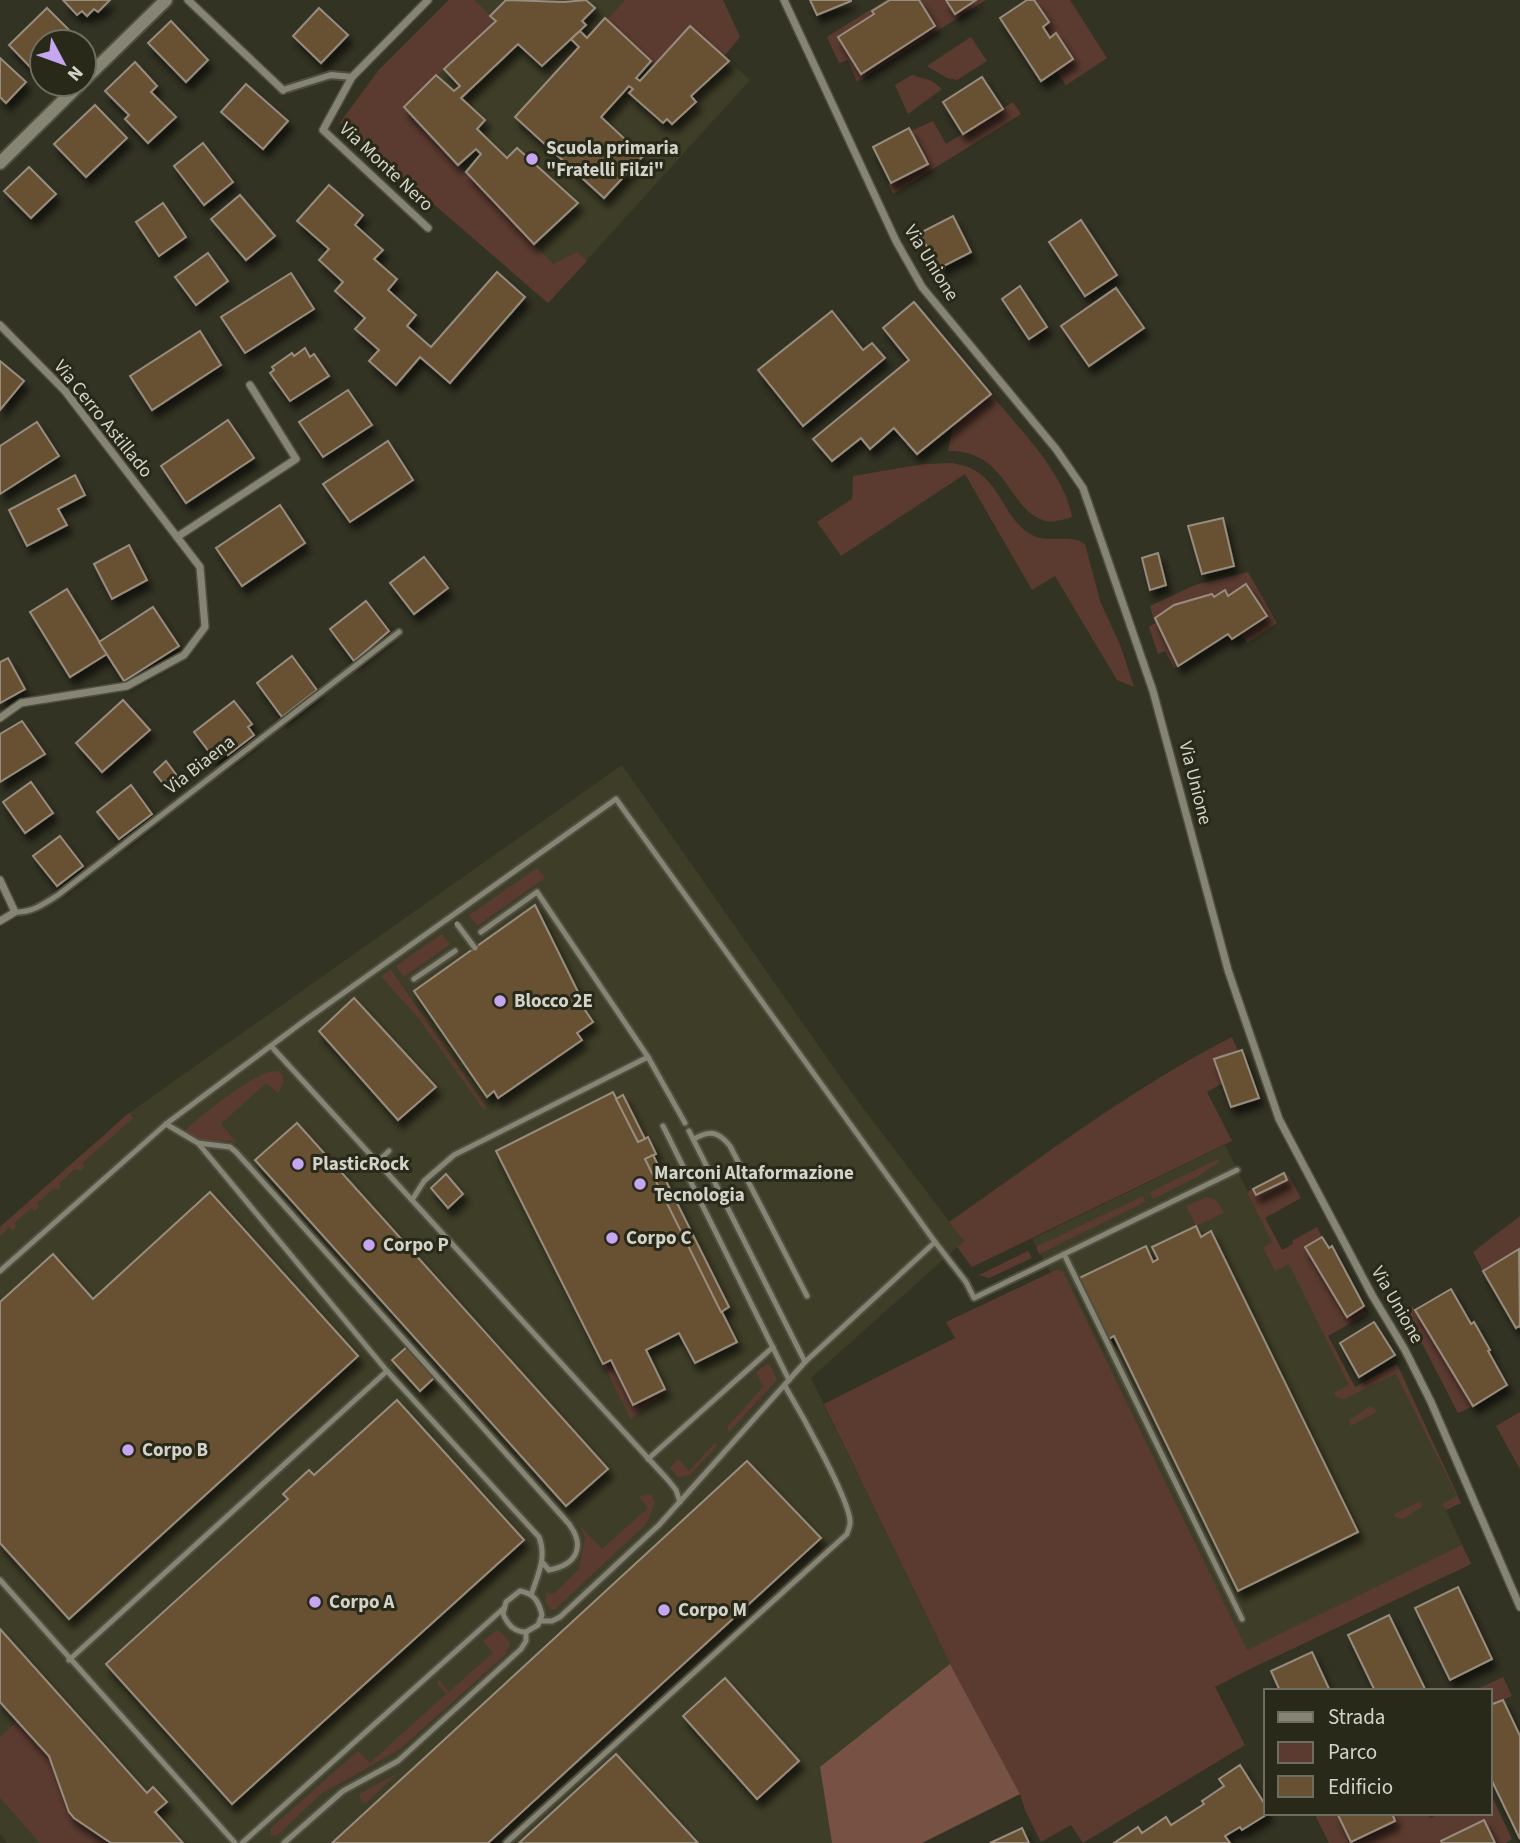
<svg xmlns="http://www.w3.org/2000/svg" width="1520" height="1843" viewBox="0 0 1520 1843" font-family="'Source Sans 3',sans-serif">
	<defs>
		<filter id="shadow"><feDropShadow dx="4.5" dy="8" stdDeviation="3.5" flood-color="#0009"/></filter>
	</defs>
	<rect width="100%" height="100%" fill="#333324"/>
	<g fill="#3e3d27">
		<polygon points="449,0 723,0 740,37 724,56 750,80 548,303 340,123 378,71"/>
		<polygon points="622,765 851,1092 964,1241 811,1378 950,1664 1020,1794 922,1843 8,1843 0,1834 0,1227 129,1113"/>
		<polygon points="1225,1145 1261,1219 1265,1218 1355,1387 1397,1364 1461,1503 1446,1510 1471,1564 1243,1672 1051,1273 1032,1239"/>
	</g>
	<g fill="#5b3b30">
		<polygon points="449,0 474,0 496,21 404,107 553,264 577,252 587,261 548,303 340,123 378,71"/>
		<polygon points="625,0 723,0 740,37 724,56 690,26 655,64 607,20"/>
		<polygon points="886,0 890,0 874,14 862,74 935,27 919,0 946,0 955,13 976,0 986,0 857,82 848,60 839,63 827,37"/>
		<polygon points="1034,0 1070,0 1107,58 1066,85 1056,71 1072,59 1056,34 1050,38 1043,27 1049,22"/>
		<polygon points="971,37 987,61 957,80 947,78 927,66"/>
		<polygon points="912,75 932,81 942,89 908,114 895,85"/>
		<polygon points="1013,102 1021,114 893,194 888,184 928,164 911,131 933,121 946,144"/>
		<path d="M991,394C1019,429 1064,472 1072,517C1064,519 1054,523 1046,521C1007,511 1009,450 948,451L953,425Z"/>
		<path d="M953,463C960,465 968,466 974,470C1001,484 1005,521 1032,535C1049,544 1070,533 1085,544L1100,601L1121,647L1134,687L1117,680L1055,576L1032,590L965,474L841,556L817,522L852,499L853,476L924,464Z"/>
		<polygon points="1248,572 1277,623 1247,643 1241,633 1246,584 1228,596 1224,591 1214,597 1211,594 1174,605 1155,618 1178,666 1174,668 1165,651 1158,654 1149,627 1155,623 1150,606 1195,585"/>
		<polygon points="537,868 545,878 477,926 469,915"/>
		<polygon points="442,934 450,944 404,977 396,966"/>
		<polygon points="391,970 487,1108 484,1110 420,1020 381,976"/>
		<path d="M1232,1037L1238,1051L1214,1059L1223,1083L1207,1092L1232,1141L972,1267L957,1247L964,1241L949,1222C1041,1158 1132,1088 1232,1037Z"/>
		<path d="M273,1071H278L283,1076V1084L278,1093L266,1083L221,1124L237,1143C219,1136 202,1149 187,1141L184,1132C197,1117 255,1073 273,1071Z"/>
		<polygon points="129,1113 133,1118 82,1163 85,1167 80,1171 76,1168 59,1183 61,1187 57,1190 54,1188 37,1203 39,1207 35,1211 32,1208 14,1223 16,1227 13,1230 9,1227 0,1236 0,1227"/>
		<polygon points="1218,1159 1219,1162 1197,1177 1153,1199 1150,1192"/>
		<polygon points="1284,1173 1289,1176 1301,1198 1265,1218 1282,1250 1293,1244 1292,1241 1317,1227 1322,1237 1305,1247 1346,1317 1362,1308 1366,1314 1328,1336 1355,1387 1397,1364 1461,1503 1446,1510 1442,1504 1457,1496 1396,1374 1344,1399 1336,1397 1334,1393 1349,1385 1289,1264 1275,1271 1273,1267 1263,1248 1272,1242 1247,1192 1253,1189 1257,1195 1286,1180"/>
		<polygon points="1143,1196 1145,1202 1039,1254 1036,1247"/>
		<polygon points="1206,1197 1216,1200 1224,1213 1196,1226 1186,1206"/>
		<polygon points="1520,1216 1520,1251 1518,1249 1483,1271 1473,1252"/>
		<polygon points="1028,1251 1032,1258 989,1278 979,1275"/>
		<polygon points="1056,1270 1062,1271 1064,1274 1247,1650 1462,1545 1471,1564 1254,1667 1215,1687 1245,1745 1083,1843 1071,1825 1041,1842 1025,1810 1020,1794 950,1664 824,1404 955,1338 946,1322"/>
		<polygon points="1412,1305 1473,1406 1458,1413 1413,1326 1410,1318"/>
		<polygon points="611,1360 633,1405 671,1388 631,1419 603,1364"/>
		<polygon points="767,1364 770,1365 777,1380 729,1432 727,1427 763,1387 756,1372"/>
		<polygon points="1369,1407 1374,1408 1377,1412 1351,1426 1349,1420"/>
		<polygon points="1520,1412 1520,1469 1496,1426"/>
		<polygon points="715,1443 717,1446 690,1475 678,1477 670,1468 678,1459 689,1471"/>
		<polygon points="647,1494 651,1495 655,1502 648,1521 643,1527 555,1609 551,1610 545,1601 546,1593 554,1594 579,1569 585,1537 580,1526 602,1549 648,1508 639,1497"/>
		<polygon points="1421,1501 1422,1507 1403,1519 1395,1517 1394,1514"/>
		<polygon points="497,1630 504,1635 510,1644 506,1654 400,1749 321,1794 276,1836 271,1835 271,1828 358,1751 370,1763 446,1694 437,1683 439,1680 449,1692 493,1653 483,1641"/>
		<polygon points="1503,1677 1512,1696 1490,1705 1490,1691 1473,1691"/>
		<polygon points="17,1721 49,1756 65,1803 74,1818 111,1843 40,1843 0,1798 0,1737"/>
		<polygon points="398,1773 365,1804 359,1797 361,1793"/>
		<polygon points="1490,1793 1512,1839 1506,1843 1495,1843 1484,1821 1442,1843 1329,1843 1314,1813 1337,1813 1395,1821 1392,1813 1428,1813 1430,1818 1441,1813 1490,1813"/>
	</g>
	<polygon fill="#765144" points="950,1664 1020,1794 922,1843 832,1843 820,1767"/>
	<g fill="#685133" stroke="#978c7e" stroke-width="2" filter="url(#shadow)">
		<polygon points="63,0 110,0 98,12 94,9 87,16 82,11 77,15"/>
		<polygon points="506,0 564,2 586,0 595,8 582,21 586,25 542,66 518,44 461,98 485,120 477,129 507,158 517,148 578,203 534,244 466,172 481,154 476,149 458,165 404,107 436,75 454,91 460,86 444,69 496,21 490,16"/>
		<polygon points="810,0 851,0 851,1 817,15"/>
		<polygon points="890,0 919,0 935,26 861,74 838,37 874,14 872,11"/>
		<polygon points="946,0 976,0 955,14"/>
		<polygon points="1027,0 1034,0 1049,22 1043,27 1050,38 1056,33 1073,59 1041,81 1000,18"/>
		<polygon points="47,8 74,35 67,42 42,42 42,65 35,72 9,45"/>
		<polygon points="319,8 348,35 321,63 293,36"/>
		<polygon points="605,18 651,61 636,78 640,81 690,26 729,61 691,96 696,102 672,124 667,119 663,123 629,93 633,89 629,86 601,117 643,156 604,198 515,117 579,47 571,39 580,31 587,38"/>
		<polygon points="171,21 208,60 186,82 148,43"/>
		<polygon points="0,58 26,82 6,103 0,97"/>
		<polygon points="135,62 157,86 151,92 176,117 148,143 125,119 129,115 105,91"/>
		<polygon points="982,77 1003,109 963,134 943,102"/>
		<polygon points="246,84 288,121 263,149 221,112"/>
		<polygon points="95,105 127,138 86,177 54,144"/>
		<polygon points="909,128 928,164 891,183 873,147"/>
		<polygon points="203,143 233,182 204,205 174,166"/>
		<polygon points="29,167 56,194 31,218 4,191"/>
		<polygon points="329,185 363,215 355,225 383,250 374,259 397,279 388,290 416,315 407,326 431,347 497,272 525,297 450,383 420,357 396,385 369,361 379,350 355,329 365,318 335,291 343,282 319,260 329,249 297,221"/>
		<polygon points="240,195 275,236 246,260 211,219"/>
		<polygon points="163,203 186,237 159,256 136,222"/>
		<polygon points="953,216 971,252 938,269 920,233"/>
		<polygon points="1081,220 1117,275 1085,296 1049,242"/>
		<polygon points="208,253 228,281 196,305 175,277"/>
		<polygon points="291,273 314,309 245,353 221,317"/>
		<polygon points="1020,286 1047,327 1029,339 1002,299"/>
		<polygon points="1116,288 1144,328 1089,366 1061,326"/>
		<polygon points="914,302 991,394 917,454 894,428 870,449 861,438 832,461 813,439 909,360 883,328"/>
		<polygon points="832,311 863,350 872,343 885,358 803,426 758,370"/>
		<polygon points="200,331 221,365 152,410 130,376"/>
		<polygon points="305,348 310,357 314,354 329,376 290,401 270,373 274,370 272,367 292,353 294,356"/>
		<polygon points="0,361 24,381 0,410"/>
		<polygon points="348,390 372,425 323,457 299,422"/>
		<polygon points="228,420 254,458 186,503 161,466"/>
		<polygon points="37,422 59,456 0,494 0,446"/>
		<polygon points="388,441 413,480 350,522 323,484"/>
		<polygon points="75,475 85,495 58,509 67,525 27,546 9,510"/>
		<polygon points="280,505 305,543 242,586 216,548"/>
		<polygon points="1223,518 1234,566 1202,574 1188,526"/>
		<polygon points="129,545 147,580 112,599 94,564"/>
		<polygon points="1158,553 1166,585 1150,590 1142,558"/>
		<polygon points="424,557 448,588 414,614 390,583"/>
		<polygon points="1246,584 1267,616 1232,639 1228,634 1178,666 1155,618 1174,605 1212,594 1214,597 1225,590 1228,596"/>
		<polygon points="67,589 107,654 70,677 30,612"/>
		<polygon points="366,601 389,631 354,661 330,629"/>
		<polygon points="153,607 179,646 124,681 99,642"/>
		<polygon points="292,656 317,690 282,717 257,683"/>
		<polygon points="8,658 25,689 0,703 0,662"/>
		<polygon points="123,700 150,730 102,772 76,743"/>
		<polygon points="234,701 252,724 248,727 254,735 228,755 227,753 216,761 194,732"/>
		<polygon points="22,721 45,754 0,782 0,734"/>
		<polygon points="166,761 178,777 166,787 154,772"/>
		<polygon points="31,782 53,813 25,833 3,802"/>
		<polygon points="131,785 152,814 119,839 97,812"/>
		<polygon points="60,836 83,866 57,886 33,856"/>
		<polygon points="535,905 580,996 577,998 593,1022 577,1033 582,1040 498,1098 494,1091 487,1097 414,991"/>
		<polygon points="354,998 436,1087 398,1120 319,1031"/>
		<polygon points="1242,1050 1259,1098 1231,1107 1214,1059"/>
		<polygon points="613,1092 638,1142 648,1137 656,1154 645,1159 737,1342 695,1363 679,1333 646,1350 665,1389 633,1405 611,1360 603,1364 496,1151"/>
		<polygon points="623,1095 645,1139 638,1142 616,1099"/>
		<polygon points="297,1123 608,1469 566,1506 255,1160"/>
		<polygon points="653,1155 729,1307 721,1312 645,1159"/>
		<polygon points="1284,1173 1287,1180 1256,1195 1253,1189"/>
		<polygon points="446,1174 463,1194 448,1208 431,1188"/>
		<polygon points="210,1192 358,1356 69,1619 0,1543 0,1302 53,1254 93,1299"/>
		<polygon points="1196,1226 1201,1237 1211,1231 1358,1532 1238,1591 1114,1336 1105,1341 1075,1280 1146,1246 1153,1262 1158,1259 1152,1247"/>
		<polygon points="1322,1237 1329,1248 1332,1246 1364,1306 1347,1317 1305,1247"/>
		<polygon points="1519,1249 1520,1327 1519,1326 1516,1328 1483,1271"/>
		<polygon points="1451,1289 1471,1324 1474,1322 1490,1350 1488,1351 1507,1385 1473,1406 1415,1310"/>
		<polygon points="1374,1322 1395,1355 1359,1377 1340,1343"/>
		<polygon points="407,1347 434,1378 420,1391 392,1360"/>
		<polygon points="397,1400 524,1540 232,1804 106,1664 288,1499 283,1494 309,1470 314,1475"/>
		<polygon points="747,1461 821,1538 488,1843 332,1843"/>
		<polygon points="1458,1587 1492,1659 1450,1680 1415,1608"/>
		<polygon points="1389,1615 1426,1691 1375,1691 1348,1635"/>
		<polygon points="0,1629 147,1793 153,1787 167,1802 155,1812 183,1843 111,1843 74,1818 69,1812 49,1756 0,1702"/>
		<polygon points="1312,1652 1330,1691 1280,1691 1271,1671"/>
		<polygon points="725,1678 799,1761 757,1799 683,1716"/>
		<polygon points="1503,1700 1520,1736 1520,1839 1490,1777 1490,1705"/>
		<polygon points="616,1754 698,1843 519,1843"/>
		<polygon points="1240,1765 1266,1806 1266,1813 1269,1813 1242,1830 1240,1827 1225,1836 1230,1843 1114,1843 1138,1827 1142,1833 1166,1817 1171,1825 1204,1804 1202,1801 1224,1786 1219,1779"/>
		<polygon points="1337,1813 1392,1813 1395,1821 1351,1842"/>
		<polygon points="1484,1820 1495,1843 1442,1843 1441,1841"/>
		<polygon points="1022,1828 1029,1843 990,1843"/>
	</g>
	<g fill="none" stroke-linecap="round" stroke-linejoin="round">
		<g stroke="#4f4e41" stroke-width="9">
			<g id="service">
				<path d="M15,912C31,913 44,904 58,895L399,632"/>
				<polyline points="481,932 537,892 648,1057"/>
				<polyline points="414,979 455,951"/>
				<polyline points="271,1046 668,1480 676,1490 680,1502"/>
				<path d="M166,1124L198,1143L387,1371L539,1537C547,1557 538,1575 531,1595"/>
				<polyline points="663,1126 789,1380"/>
				<polyline points="689,1131 805,1362"/>
				<path d="M694,1139C710,1130 718,1131 730,1146L807,1296"/>
				<path d="M198,1143L230,1147L236,1152L569,1524C586,1547 576,1565 549,1570L542,1562"/>
				<polyline points="377,1162 389,1151"/>
				<polyline points="412,1200 424,1181 454,1155 648,1057 685,1123"/>
				<polyline points="935,1242 966,1282 974,1298 1237,1170"/>
				<polyline points="1064,1254 1242,1619"/>
				<polyline points="0,1271 166,1124 304,1021 616,799 935,1242 805,1362 659,1525 560,1617 552,1621 540,1621"/>
				<polyline points="648,1459 773,1347"/>
				<polyline points="0,1580 235,1843"/>
				<path d="M520,1591C534,1593 539,1602 542,1615L538,1625L526,1632C514,1632 508,1625 503,1614L506,1602Z"/>
				<polyline points="69,1660 387,1371"/>
				<polyline points="242,1843 504,1608"/>
				<polyline points="284,1843 343,1791 398,1761 521,1649 526,1641 526,1632"/>
				<path d="M506,1843L847,1534C848,1530 850,1527 850,1523C852,1503 798,1408 785,1386"/>
			</g>
		</g>
		<g stroke="#4f4e41" stroke-width="10">
			<polyline id="pedestrian" points="283,90 331,75 352,77"/>
		</g>
		<g stroke="#4f4e41" stroke-width="10">
			<g id="minor">
				<polyline points="188,0 283,90"/>
				<polyline points="428,0 352,77 323,130 428,228"/>
				<polyline points="784,0 896,241 922,287 1056,449 1083,488 1153,691 1228,970 1279,1119 1372,1295 1405,1350 1431,1402 1520,1607"/>
				<polyline points="0,325 65,391 200,567 205,627 184,655 127,686 21,703 0,718"/>
				<polyline points="177,537 296,459 250,385"/>
				<polyline points="0,880 15,912 0,921"/>
			</g>
		</g>
		<g stroke="#4f4e41" stroke-width="16">
			<g id="tertiary">
				<polyline points="84,80 166,0"/>
				<polyline points="0,163 80,84"/>
			</g>
		</g>
		<use href="#service" stroke="#868574" stroke-width="5"/>
		<use href="#pedestrian" stroke="#868574" stroke-width="6"/>
		<use href="#minor" stroke="#868574" stroke-width="7"/>
		<use href="#tertiary" stroke="#868574" stroke-width="12"/>
		<g stroke="#4f4e41" stroke-width="9" stroke-linecap="butt">
			<polyline id="service-bridge" points="457,924 475,948"/>
		</g>
		<use href="#service-bridge" stroke="#868574" stroke-width="5"/>
	</g>
	<g fill="#c6a6f0" stroke="#29291a" stroke-width="2.5">
		<circle cx="532" cy="159" r="7"/>
		<circle cx="500" cy="1001" r="7"/>
		<circle cx="298" cy="1164" r="7"/>
		<circle cx="640" cy="1184" r="7"/>
		<circle cx="612" cy="1238" r="7"/>
		<circle cx="369" cy="1245" r="7"/>
		<circle cx="128" cy="1450" r="7"/>
		<circle cx="315" cy="1602" r="7"/>
		<circle cx="664" cy="1610" r="7"/>
	</g>
	<g text-anchor="middle" dominant-baseline="central" stroke-width="6" stroke-linejoin="round" paint-order="stroke">
		<g font-size="19" font-weight="bold" fill="#d3d3c9" stroke="#29291a" text-anchor="start">
			<text x="546" y="148">Scuola primaria<tspan x="546" dy="22">"Fratelli Filzi"</tspan></text>
			<text x="514" y="1001">Blocco 2E</text>
			<text x="312" y="1164">PlasticRock</text>
			<text x="654" y="1173">Marconi Altaformazione<tspan x="654" dy="22">Tecnologia</tspan></text>
			<text x="626" y="1238">Corpo C</text>
			<text x="383" y="1245">Corpo P</text>
			<text x="142" y="1450">Corpo B</text>
			<text x="329" y="1602">Corpo A</text>
			<text x="678" y="1610">Corpo M</text>
		</g>
		<g font-size="19" fill="#d3d3c9" stroke="#29291a">
			<text transform="translate(386 167) rotate(43)">Via Monte Nero</text>
			<text transform="translate(931 263) rotate(58)">Via Unione</text>
			<text transform="translate(103 419) rotate(51)">Via Cerro Astillado</text>
			<text transform="translate(200 765) rotate(-38)">Via Biaena</text>
			<text transform="translate(1195 783) rotate(76)">Via Unione</text>
			<text transform="translate(1397 1305) rotate(60)">Via Unione</text>
		</g>
	</g>
	<rect x="1264" y="1689" width="228" height="126" fill="#29291a" stroke="#6d6d60" stroke-width="2"/>
	<rect x="1278" y="1712" width="35" height="10" fill="#868574" stroke="#6d6d60" stroke-width="2"/>
	<text x="1328" y="1724" font-size="21" fill="#d3d3c9">Strada</text>
	<rect x="1278" y="1742" width="35" height="21" fill="#5b3b30" stroke="#6d6d60" stroke-width="2"/>
	<text x="1328" y="1759" font-size="21" fill="#d3d3c9">Parco</text>
	<rect x="1278" y="1776" width="35" height="21" fill="#685133" stroke="#6d6d60" stroke-width="2"/>
	<text x="1328" y="1794" font-size="21" fill="#d3d3c9">Edificio</text>
	<g transform="translate(63 63) rotate(131)"><circle r="33" fill="#29291a" stroke="#6d6d60" stroke-width="2"/>
	<path d="M0-5L12 26L0 18L-12 26Z" fill="#c6a6f0"/>
	<text y="-10" font-size="19" font-weight="bold" text-anchor="middle" fill="#d3d3c9">N</text>
	</g>
</svg>
